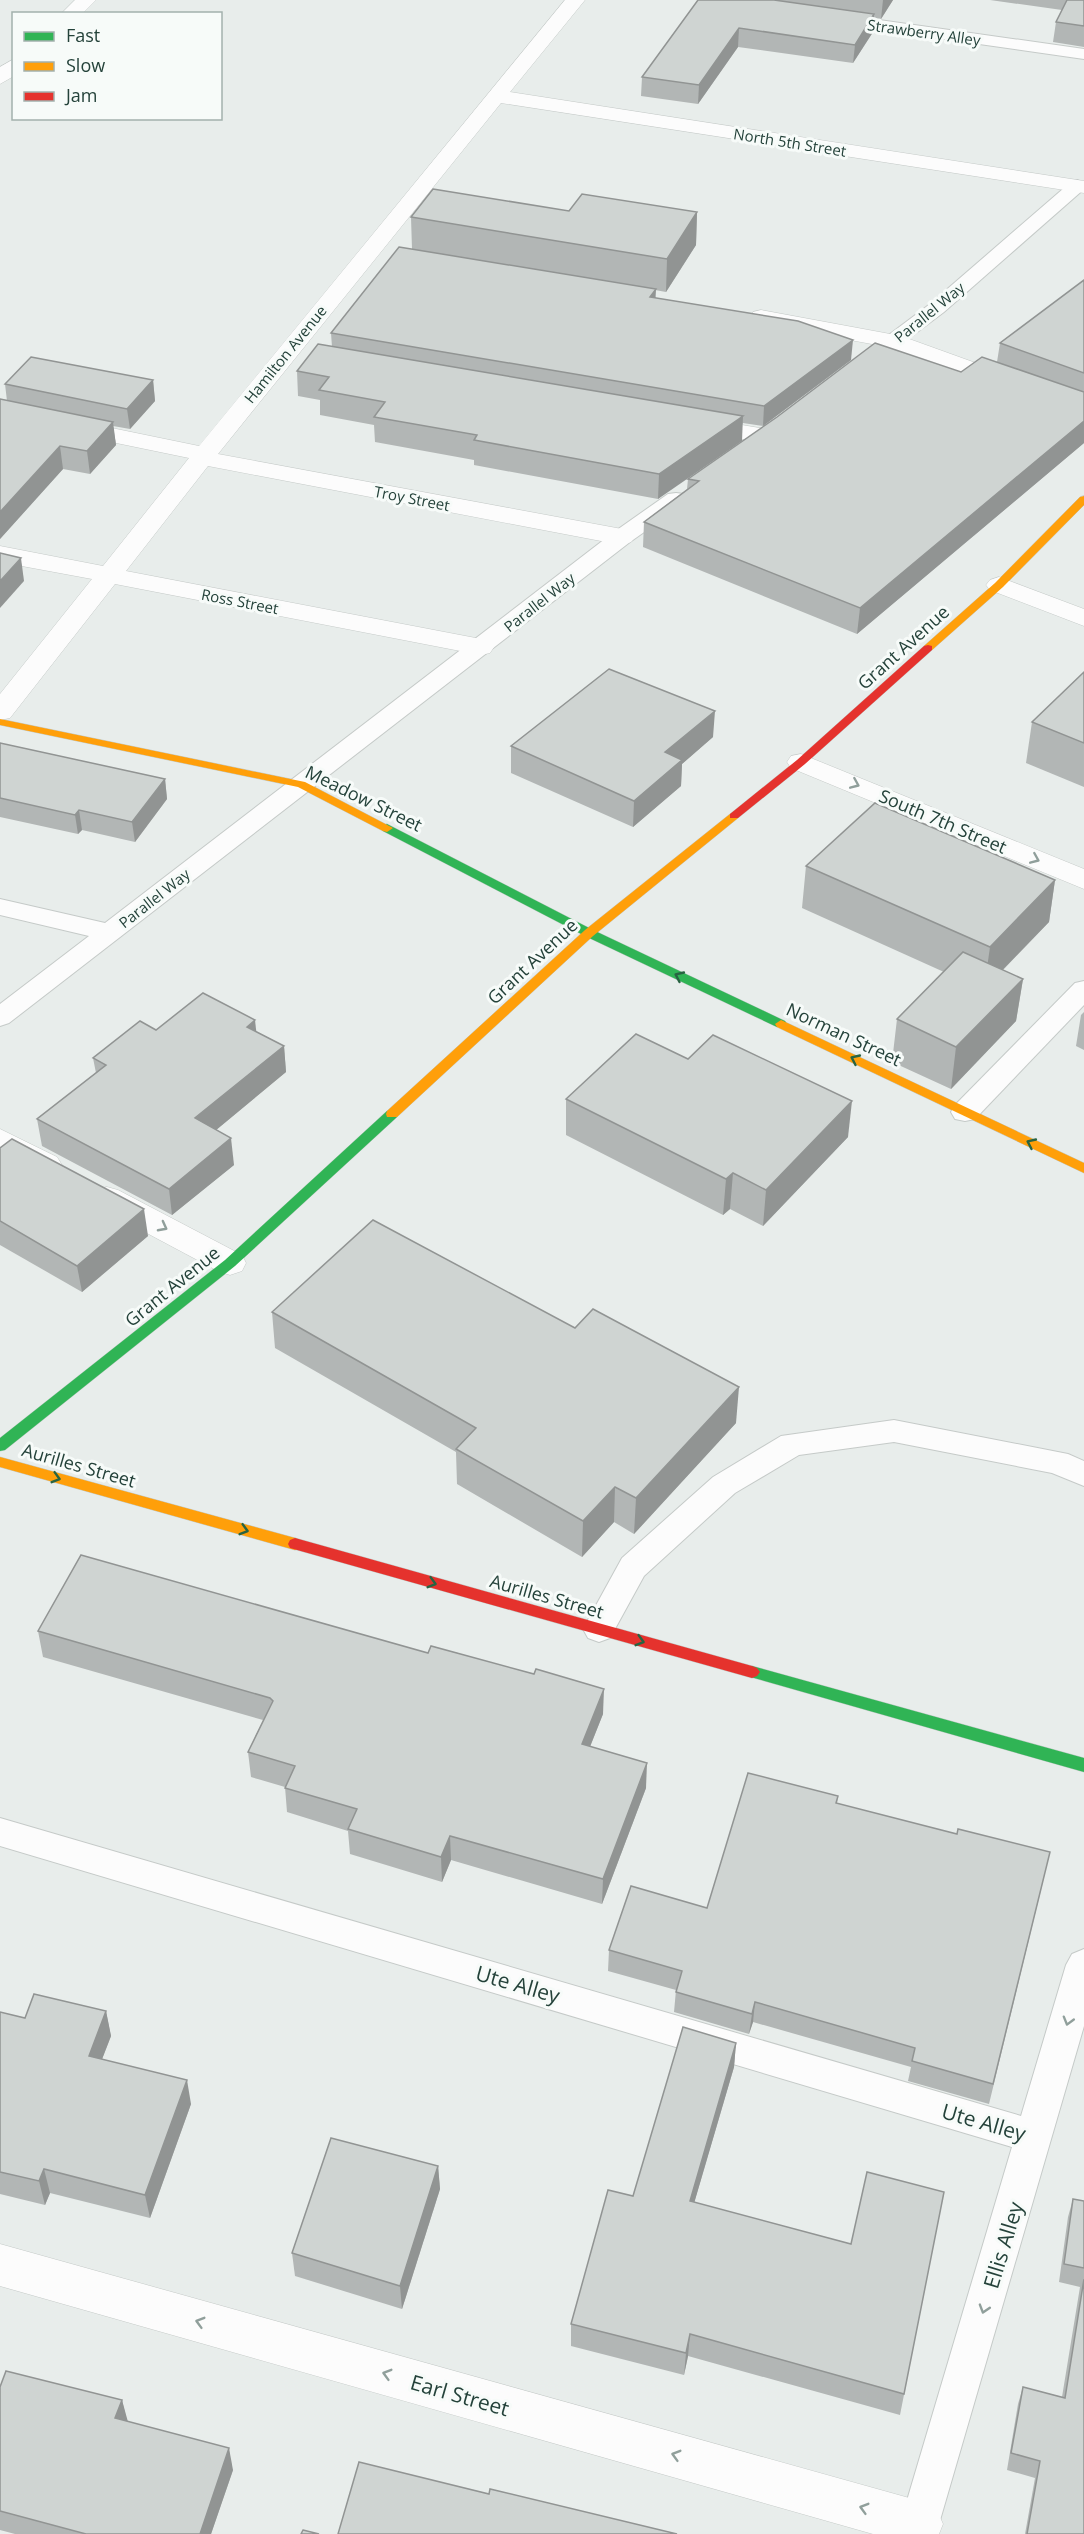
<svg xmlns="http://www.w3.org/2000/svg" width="1084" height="2534" viewBox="0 0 1084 2534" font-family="'Open Sans',sans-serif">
	<rect width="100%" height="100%" fill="#e8edeb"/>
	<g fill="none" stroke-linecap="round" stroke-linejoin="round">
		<g stroke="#c5cac8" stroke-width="2">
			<g id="lane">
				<polygon points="837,14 1084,49 1084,59 831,23 829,19 831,15"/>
				<polygon points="1077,180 1084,183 1083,190 944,312 876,363 862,363 859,359 862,355 930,304 1071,182"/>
				<polygon points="676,493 684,494 687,499 684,504 630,542 9,1023 0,1026 0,1004 89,936 0,915 0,899 105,923 614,532 668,494"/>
				<polygon points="1084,981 1084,1005 975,1119 965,1121 955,1119 951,1112 955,1105 1075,983"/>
				<polygon points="894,1420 1068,1454 1084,1461 1084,1486 1052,1473 894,1442 799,1455 735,1493 644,1576 610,1638 599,1642 588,1638 583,1629 622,1558 713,1477 781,1436"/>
				<polygon points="0,1818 1021,2116 1066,1965 1072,1954 1084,1949 1084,2026 936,2534 904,2534 900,2524 1012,2147 0,1846"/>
			</g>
		</g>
		<g stroke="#c5cac8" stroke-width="1">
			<g id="street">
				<polygon points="75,0 96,0 82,14 61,14"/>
				<polygon points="565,0 585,0 510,92 1084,181 1084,193 501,103 218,454 622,529 631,532 635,537 631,542 622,545 208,466 126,571 481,639 490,641 494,647 490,653 481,655 115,584 10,718 0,720 0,694 92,579 0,562 0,546 103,566 189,458 0,419 0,405 199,446"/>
				<polygon points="14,59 14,76 0,84 0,67"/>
				<polygon points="761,310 901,336 1084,402 1084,417 888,347 753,322 750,317 753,312"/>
				<polygon points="700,418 766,429 774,431 778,436 774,441 766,443 692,430 688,425 692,420"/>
				<polygon points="999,577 1084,609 1084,626 990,590 986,585 990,580"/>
				<polygon points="801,754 1084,869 1084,889 791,768 787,762 791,756"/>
				<path d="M0,1129L57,1157L62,1165L57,1173C36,1179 18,1164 0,1154Z"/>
				<polygon points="107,1187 118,1190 242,1255 246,1263 242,1271 230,1275 218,1271 96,1206 91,1198 96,1190"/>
				<polygon points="0,2244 920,2501 936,2508 943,2524 939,2534 873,2534 0,2286"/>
			</g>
		</g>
		<g stroke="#c3cbc8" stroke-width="1">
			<g id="fast">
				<polygon points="387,824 593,930 785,1021 787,1024 785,1027 777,1027 585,936 383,831 381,828"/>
				<polygon points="392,1110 397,1111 398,1114 397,1117 235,1266 5,1450 0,1451 0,1438 225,1260 387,1111"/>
				<polygon points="752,1666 1084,1758 1084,1772 747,1676 744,1672 747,1668"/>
			</g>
		</g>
		<g stroke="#c3cbc8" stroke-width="1">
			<g id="slow">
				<polygon points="1084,496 1084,505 1003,587 932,650 924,650 924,646 995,583 1080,497"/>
				<polygon points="0,719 305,782 393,828 387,832 383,831 298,787 0,725"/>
				<polygon points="734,812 738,814 738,818 593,936 397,1117 387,1117 386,1114 387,1111 585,930 730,814"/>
				<polygon points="781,1020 1084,1163 1084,1173 777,1027 775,1024"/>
				<polygon points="0,1457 295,1538 300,1540 302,1544 300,1548 295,1550 0,1467"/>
			</g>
		</g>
		<g stroke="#c3cbc8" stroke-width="1">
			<g id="jam">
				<polygon points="928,645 932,646 932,650 805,764 738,818 730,818 730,814 797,760 924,646"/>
				<polygon points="295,1538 752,1666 757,1668 760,1672 757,1676 752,1678 290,1548 288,1544 290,1540"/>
			</g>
		</g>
		<use href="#lane" fill="#fcfcfc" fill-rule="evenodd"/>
		<use href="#street" fill="#fcfcfc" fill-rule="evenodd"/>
		<use href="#fast" fill="#30b455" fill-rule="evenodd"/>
		<use href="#slow" fill="#ff9f0a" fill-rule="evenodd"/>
		<use href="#jam" fill="#e5322d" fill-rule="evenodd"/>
	</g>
	<g fill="#b2b6b5">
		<polygon points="698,0 893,0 881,19 874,18 873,32 853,63 738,47 698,104 641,96 642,77"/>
		<polygon points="990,0 1084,0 1084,47 1053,42 1056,22 1062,10"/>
		<polygon points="569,211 697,212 696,245 666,292 655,290 655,298 851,360 763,426 743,423 658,499 474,465 474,460 375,442 374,425 320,415 320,400 298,396 297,371 332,347 331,333 412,249 411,217"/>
		<polygon points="1084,280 1084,443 857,634 643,547 644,522 687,489 688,479 961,372 997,362 1000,343"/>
		<polygon points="153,380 155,401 130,429 113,426 116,445 90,474 63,469 0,539 0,399 7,401 5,384"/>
		<polygon points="1084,672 1084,787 1026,763 1032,722"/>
		<polygon points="713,737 682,764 681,786 633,827 511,773 511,746"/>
		<polygon points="0,743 165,779 167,799 135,842 82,830 78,834 0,817"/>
		<polygon points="806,866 1055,880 1049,922 1003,970 1023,979 1016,1021 951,1089 892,1062 897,1019 944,972 802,908"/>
		<polygon points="1084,1012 1084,1050 1076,1046 1081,1015"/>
		<polygon points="156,1030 256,1031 284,1046 286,1072 216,1130 234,1165 172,1215 42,1146 37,1119 96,1073 93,1058"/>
		<polygon points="566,1099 848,1137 763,1226 730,1209 723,1215 566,1135"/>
		<polygon points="0,1148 148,1236 82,1292 0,1245"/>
		<polygon points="272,1312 736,1423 634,1534 614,1522 582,1557 457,1484 456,1452 275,1348"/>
		<polygon points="38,1631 603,1714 590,1747 646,1788 602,1904 451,1860 442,1882 350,1854 348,1831 287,1812 285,1787 251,1777 248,1752 263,1720 43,1657"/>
		<polygon points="838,1796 837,1803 1045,1873 989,2104 908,2081 911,2067 753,2022 749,2034 674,2012 676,1990 608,1971 609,1950 707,1908"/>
		<polygon points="106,2011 111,2036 102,2059 191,2104 150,2218 50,2193 45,2205 0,2194 0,2012 25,2018"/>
		<polygon points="736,2043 734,2067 694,2203 851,2244 944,2192 900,2415 688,2356 684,2375 571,2346 571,2324 633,2196"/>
		<polygon points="438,2166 440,2189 402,2309 295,2276 292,2253"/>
		<polygon points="1073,2199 1084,2201 1084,2534 1025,2534 1035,2478 1007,2470 1018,2404 1023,2387 1062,2397 1080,2287 1059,2282 1068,2217"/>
		<polygon points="0,2387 122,2400 127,2422 233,2470 211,2534 15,2534 0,2530"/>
	</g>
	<g fill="#919493">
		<polygon points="883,0 893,0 881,19"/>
		<polygon points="874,14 873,32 853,63 855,45"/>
		<polygon points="739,28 738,47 698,104 699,85"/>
		<polygon points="697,212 696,245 666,292 667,259"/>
		<polygon points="656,289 655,309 650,297"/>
		<polygon points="853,340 851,360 763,426 764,406"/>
		<polygon points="153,380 155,401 130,429 127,409"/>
		<polygon points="743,416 742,441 658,499 659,474"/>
		<polygon points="1084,421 1084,443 857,634 860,608"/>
		<polygon points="113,422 116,445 90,474 87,451"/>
		<polygon points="60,446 63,469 0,539 0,512"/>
		<polygon points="21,558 24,581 0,608 0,581"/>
		<polygon points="715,711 713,737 682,764 681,786 633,827 634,801 665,752"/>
		<polygon points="165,779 167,799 135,842 132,822"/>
		<polygon points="79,810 82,830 78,834 75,815"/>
		<polygon points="1055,880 1049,922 984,989 990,947"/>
		<polygon points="1023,979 1016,1021 951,1089 956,1047"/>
		<polygon points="255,1020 258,1047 247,1027"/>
		<polygon points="284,1046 286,1072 198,1145 195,1118"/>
		<polygon points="852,1101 848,1137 763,1226 766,1190"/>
		<polygon points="231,1138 234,1165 172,1215 169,1189"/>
		<polygon points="733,1173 730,1209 723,1215 726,1179"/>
		<polygon points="144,1209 148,1236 82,1292 77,1266"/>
		<polygon points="739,1387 736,1423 634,1534 636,1498"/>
		<polygon points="615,1487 614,1522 582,1557 583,1521"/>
		<polygon points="604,1689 603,1714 581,1769 582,1744"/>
		<polygon points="647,1763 646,1788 602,1904 603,1879"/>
		<polygon points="450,1836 451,1860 442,1882 441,1857"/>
		<polygon points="755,2002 753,2022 749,2034 752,2014"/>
		<polygon points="106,2011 111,2036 94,2080 89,2056"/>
		<polygon points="736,2043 734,2067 688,2224 690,2201"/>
		<polygon points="187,2080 191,2104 150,2218 145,2195"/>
		<polygon points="438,2166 440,2189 402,2309 400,2286"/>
		<polygon points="44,2169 50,2193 45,2205 39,2181"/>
		<polygon points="690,2334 688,2356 684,2375 686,2353"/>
		<polygon points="122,2400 128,2422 115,2418"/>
		<polygon points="229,2448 233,2470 211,2534 200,2534"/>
	</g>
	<g fill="#cfd4d2" stroke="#919493" stroke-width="1.5">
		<polygon points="698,0 774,0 874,14 855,45 739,28 699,85 642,77"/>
		<polygon points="1067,0 1084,0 1084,26 1056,22"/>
		<polygon points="433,189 569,211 582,194 697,212 667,259 411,217"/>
		<polygon points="399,247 656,289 650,297 798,321 853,340 764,406 331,333"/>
		<polygon points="1084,280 1084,373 1000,343"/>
		<polygon points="875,343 961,372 982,357 1084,392 1084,421 860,608 644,522 699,481 688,479 777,417"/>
		<polygon points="318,344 743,416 659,474 474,440 477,435 374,417 385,402 319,390 329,377 297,371"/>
		<polygon points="31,357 153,380 127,409 5,384"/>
		<polygon points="0,399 113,422 87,451 60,446 0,512"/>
		<polygon points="0,553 21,558 0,581"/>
		<polygon points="609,669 715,711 665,752 682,760 634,801 511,746"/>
		<polygon points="1084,672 1084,743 1032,722"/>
		<polygon points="0,743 165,779 132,822 79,810 75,815 0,798"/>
		<polygon points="875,803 1055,880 990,947 806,866"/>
		<polygon points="963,952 1023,979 956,1047 897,1019"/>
		<polygon points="203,993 255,1020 247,1027 284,1046 195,1118 231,1138 169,1189 37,1119 106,1065 93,1058 140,1021 156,1030"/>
		<polygon points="636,1034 688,1059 713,1035 852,1101 766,1190 733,1173 726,1179 566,1099"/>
		<polygon points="12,1139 144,1209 77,1266 0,1221 0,1148"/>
		<polygon points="373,1220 575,1328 593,1309 739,1387 636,1498 615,1487 583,1521 456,1449 476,1428 272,1312"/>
		<polygon points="81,1555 428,1653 431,1646 534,1674 536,1669 604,1689 582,1744 647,1763 603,1879 450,1836 441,1857 348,1829 357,1809 285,1788 295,1766 248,1752 273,1701 270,1698 38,1631"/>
		<polygon points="748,1773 838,1796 836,1803 957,1834 958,1829 1050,1852 993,2084 912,2061 915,2048 755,2002 752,2014 676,1992 682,1971 609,1950 631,1886 707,1908"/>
		<polygon points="34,1994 106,2011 89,2056 187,2080 145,2195 44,2169 39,2181 0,2172 0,2012 25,2018"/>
		<polygon points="683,2027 736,2043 690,2201 851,2244 867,2172 944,2192 904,2394 690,2334 686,2353 571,2324 608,2190 633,2196"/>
		<polygon points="331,2138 438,2166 400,2286 292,2253"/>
		<polygon points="1073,2199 1084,2201 1084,2268 1064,2264"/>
		<polygon points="1084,2279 1084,2534 1027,2534 1040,2461 1011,2453 1023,2387 1065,2398"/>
		<polygon points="6,2371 122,2400 115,2418 229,2448 200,2534 86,2534 0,2511 0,2387"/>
		<polygon points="359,2462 489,2494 490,2489 677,2534 338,2534"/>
		<polygon points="303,2530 319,2534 301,2534"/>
	</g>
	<defs><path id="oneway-chevron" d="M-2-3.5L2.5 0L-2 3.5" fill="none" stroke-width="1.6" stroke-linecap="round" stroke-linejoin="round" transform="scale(1.5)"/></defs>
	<g stroke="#909f9b">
		<use href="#oneway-chevron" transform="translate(855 784) rotate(23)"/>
		<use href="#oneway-chevron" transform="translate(1035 859) rotate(23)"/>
		<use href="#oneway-chevron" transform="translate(163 1227) rotate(28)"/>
		<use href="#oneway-chevron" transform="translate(1068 2021) rotate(106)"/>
		<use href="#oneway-chevron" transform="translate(984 2309) rotate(107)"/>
		<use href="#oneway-chevron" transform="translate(200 2322) rotate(-164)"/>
		<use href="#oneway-chevron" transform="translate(387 2374) rotate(-164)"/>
		<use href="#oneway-chevron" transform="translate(676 2455) rotate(-164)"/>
		<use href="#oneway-chevron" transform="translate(864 2508) rotate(-164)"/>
	</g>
	<g stroke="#286442">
		<use href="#oneway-chevron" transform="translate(679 976) rotate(-155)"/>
		<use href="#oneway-chevron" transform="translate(855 1059) rotate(-155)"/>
		<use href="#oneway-chevron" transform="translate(1031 1143) rotate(-155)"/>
		<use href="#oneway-chevron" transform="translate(56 1478) rotate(16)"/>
		<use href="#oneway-chevron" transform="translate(244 1530) rotate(16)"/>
		<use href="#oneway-chevron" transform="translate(432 1583) rotate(16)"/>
		<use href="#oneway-chevron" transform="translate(640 1641) rotate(16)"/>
	</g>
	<g text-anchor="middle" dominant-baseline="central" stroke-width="6" stroke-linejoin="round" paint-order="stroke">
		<g font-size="15" fill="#24423a" stroke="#f7fbf9">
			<text transform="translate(924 32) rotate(8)">Strawberry Alley</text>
			<text transform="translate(790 142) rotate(9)">North 5th Street</text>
			<text transform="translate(929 312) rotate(-39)">Parallel Way</text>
			<text transform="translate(285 354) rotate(-51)">Hamilton Avenue</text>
			<text transform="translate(412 498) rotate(11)">Troy Street</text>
			<text transform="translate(240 601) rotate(11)">Ross Street</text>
			<text transform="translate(539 602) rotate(-38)">Parallel Way</text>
			<text transform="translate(154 898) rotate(-38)">Parallel Way</text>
		</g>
		<g font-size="18" fill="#24423a" stroke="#f7fbf9">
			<text transform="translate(903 647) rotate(-42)">Grant Avenue</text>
			<text transform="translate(364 798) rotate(26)">Meadow Street</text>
			<text transform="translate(943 821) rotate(23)">South 7th Street</text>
			<text transform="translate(532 961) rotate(-43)">Grant Avenue</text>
			<text transform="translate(844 1034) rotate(25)">Norman Street</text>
			<text transform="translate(172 1286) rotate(-39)">Grant Avenue</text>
			<text transform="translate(79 1465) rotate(16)">Aurilles Street</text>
			<text transform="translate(547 1596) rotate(16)">Aurilles Street</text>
		</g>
		<g font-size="21" fill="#24423a" stroke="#f7fbf9">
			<text transform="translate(518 1984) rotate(16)">Ute Alley</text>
			<text transform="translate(984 2122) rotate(16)">Ute Alley</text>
			<text transform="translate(1003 2245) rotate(-73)">Ellis Alley</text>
			<text transform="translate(460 2395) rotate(16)">Earl Street</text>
		</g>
	</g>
	<rect x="12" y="12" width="210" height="108" fill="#f7fbf9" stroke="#a3b1ad" stroke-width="1.5"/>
	<rect x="24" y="32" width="30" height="9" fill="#30b455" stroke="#a3b1ad" stroke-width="1.5"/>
	<text x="66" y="42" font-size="18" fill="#24423a">Fast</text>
	<rect x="24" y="62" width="30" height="9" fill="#ff9f0a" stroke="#a3b1ad" stroke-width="1.5"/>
	<text x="66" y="72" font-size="18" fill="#24423a">Slow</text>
	<rect x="24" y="92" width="30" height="9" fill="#e5322d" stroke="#a3b1ad" stroke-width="1.5"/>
	<text x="66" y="102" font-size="18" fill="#24423a">Jam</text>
</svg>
